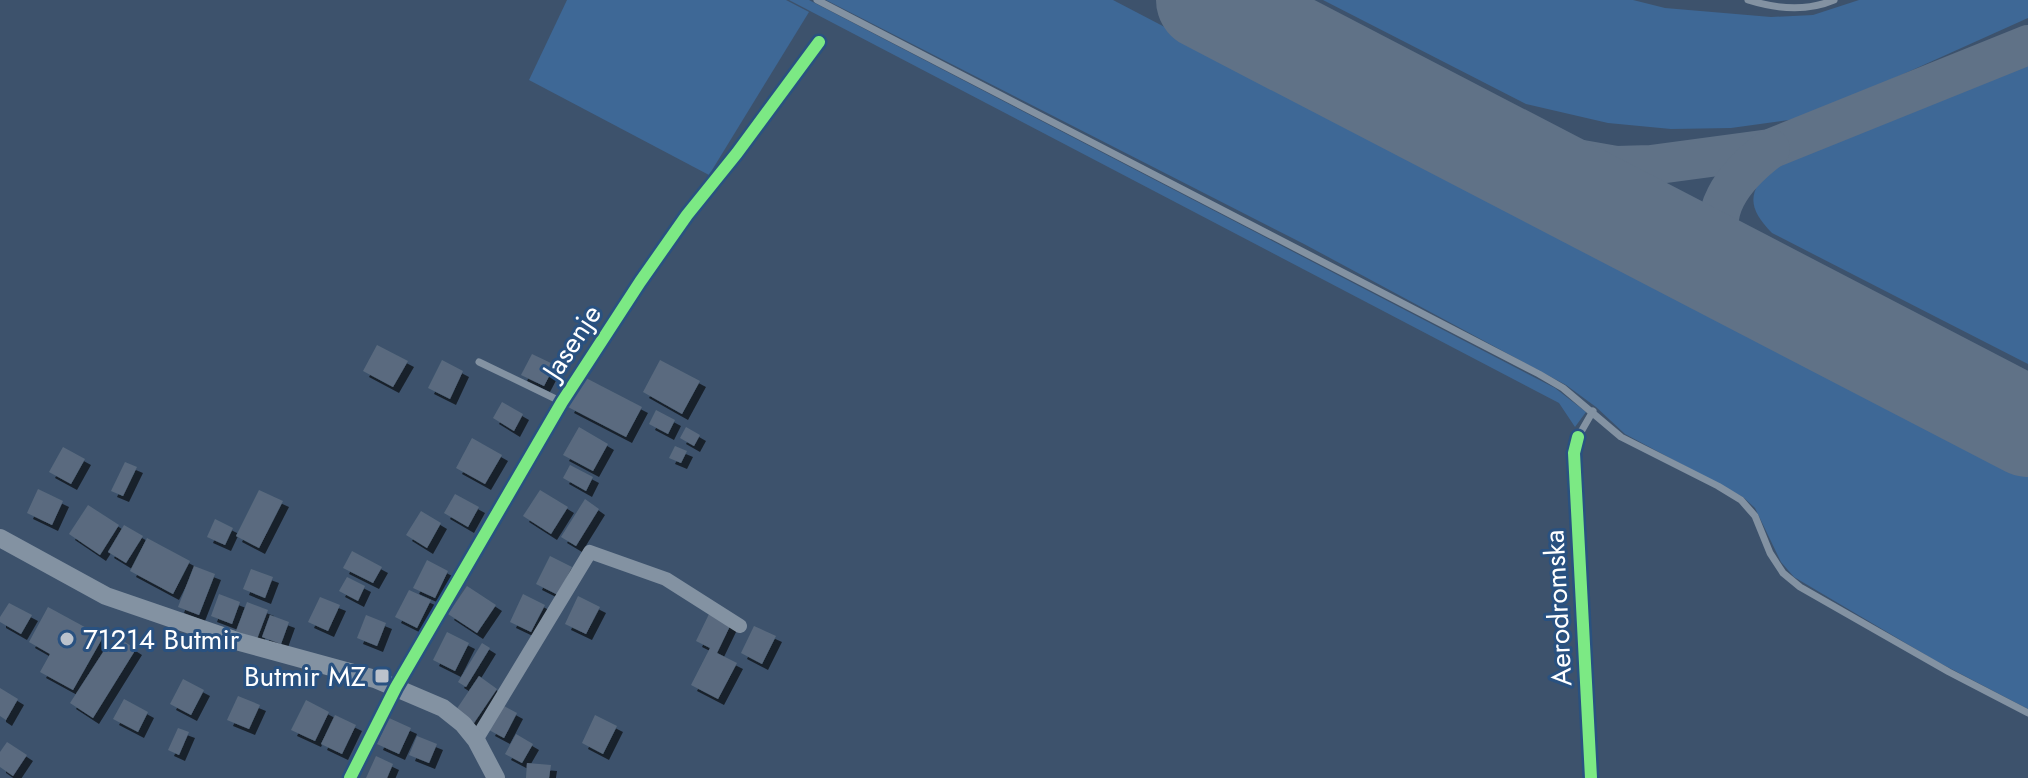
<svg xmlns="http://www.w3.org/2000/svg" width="2028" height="778" viewBox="0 0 2028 778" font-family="Jost,sans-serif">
	<defs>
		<filter id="shadow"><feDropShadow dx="6" dy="6" stdDeviation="0" flood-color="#0009"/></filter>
	</defs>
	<rect width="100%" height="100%" fill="#3d526c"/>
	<g fill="#3e6896">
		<polygon points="567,0 786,0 809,12 709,175 529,80"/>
		<polygon points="789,0 809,0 1555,388 1586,412 1575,427 1559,403"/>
		<polygon points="826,0 1113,0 1555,231 2028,472 2028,709 1936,661 1794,577 1781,562 1755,508 1743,497 1625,434 1596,407 1566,385 1304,244"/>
		<polygon points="1323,0 1633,0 1665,8 1771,17 1813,15 1859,0 2028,0 2028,18 1879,85 1796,119 1731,128 1671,129 1608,123 1526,104"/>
		<path d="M2028,65V364L1772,233C1748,209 1746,191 1773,168Z"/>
	</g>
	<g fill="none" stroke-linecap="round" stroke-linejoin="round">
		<g stroke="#607287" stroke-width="40">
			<polyline points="1480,142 1616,166 1651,165 1770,149 2028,45"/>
			<path d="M1750,283C1743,275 1735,268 1729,259C1700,214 1736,175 1770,149"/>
		</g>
		<polyline stroke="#607287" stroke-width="100" points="1206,0 2028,427"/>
	</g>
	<g fill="#5a6b7f" filter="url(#shadow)">
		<polygon points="377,345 408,361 393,387 363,371"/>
		<polygon points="532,354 555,365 544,386 521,375"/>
		<polygon points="442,360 463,371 450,399 428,388"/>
		<polygon points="660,360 700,381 682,414 643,392"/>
		<polygon points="584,377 642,407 626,437 568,407"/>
		<polygon points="502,402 523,414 514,431 493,418"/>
		<polygon points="656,410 675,420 668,434 649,424"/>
		<polygon points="579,427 608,444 593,471 563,455"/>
		<polygon points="686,427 700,435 694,446 680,438"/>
		<polygon points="472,438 502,455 485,484 456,468"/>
		<polygon points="675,446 687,451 681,463 669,458"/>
		<polygon points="63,447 85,459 71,484 49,472"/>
		<polygon points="125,462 137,467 123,496 111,491"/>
		<polygon points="570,465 593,477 586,491 563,478"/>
		<polygon points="38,489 63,501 52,525 27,513"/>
		<polygon points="259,490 283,501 259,548 236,536"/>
		<polygon points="540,490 568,507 551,534 523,516"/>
		<polygon points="455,494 479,507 468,527 444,513"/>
		<polygon points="585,499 599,509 576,546 561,537"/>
		<polygon points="88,505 119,525 100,555 69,534"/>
		<polygon points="421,511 441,523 427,548 406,535"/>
		<polygon points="215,519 233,528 225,545 207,537"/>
		<polygon points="124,525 143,536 126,563 108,552"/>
		<polygon points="147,538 190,561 173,594 130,571"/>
		<polygon points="352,551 382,567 373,583 343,568"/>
		<polygon points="550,556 572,567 558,595 536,584"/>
		<polygon points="427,560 448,571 435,598 413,588"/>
		<polygon points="194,566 215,574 199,615 178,607"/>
		<polygon points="251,569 273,577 265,598 243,589"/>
		<polygon points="347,577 365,586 358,601 339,591"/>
		<polygon points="467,586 496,605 477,633 448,614"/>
		<polygon points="409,590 431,600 417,628 395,617"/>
		<polygon points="219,594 240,602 232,624 211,616"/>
		<polygon points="523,594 545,605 531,632 510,622"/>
		<polygon points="578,596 600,607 586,634 565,624"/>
		<polygon points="320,597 340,605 328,631 308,622"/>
		<polygon points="247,602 268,610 257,639 236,631"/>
		<polygon points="9,603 32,615 21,634 0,622 0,617"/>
		<polygon points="48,607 103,637 73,690 40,672 50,654 29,642"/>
		<polygon points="709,614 731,624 717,653 737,663 718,699 691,685 710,648 696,641"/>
		<polygon points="270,615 289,622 281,644 262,637"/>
		<polygon points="366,615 386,623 377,646 357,638"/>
		<polygon points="754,626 776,636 762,664 741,653"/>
		<polygon points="447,632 469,643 455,671 433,660"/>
		<polygon points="117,637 136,649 93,718 70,703 107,646 111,648"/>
		<polygon points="482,643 490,648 466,687 458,682"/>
		<polygon points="479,676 497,689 474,723 456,710"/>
		<polygon points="183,679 204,690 191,715 170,704"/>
		<polygon points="0,688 18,699 6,720 0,716"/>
		<polygon points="238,696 260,705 249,729 227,720"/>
		<polygon points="124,699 148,712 138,732 113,719"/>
		<polygon points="306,700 329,712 315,741 291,730"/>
		<polygon points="502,705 517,713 504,738 489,730"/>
		<polygon points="335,715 356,725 342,754 321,744"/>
		<polygon points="595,715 617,726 603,754 582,743"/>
		<polygon points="389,718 411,728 399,754 377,744"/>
		<polygon points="178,728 189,732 179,755 168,750"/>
		<polygon points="516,734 533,744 522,763 505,754"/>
		<polygon points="417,736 437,744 429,763 409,755"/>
		<polygon points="7,742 27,755 13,776 0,767 0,752"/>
		<polygon points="376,756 393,764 387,778 366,778"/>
		<polygon points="527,763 551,765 549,778 526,778"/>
	</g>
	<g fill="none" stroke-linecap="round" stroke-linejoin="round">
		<g stroke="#8392a2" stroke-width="7">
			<polyline points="817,0 1539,374 1563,388 1621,437 1718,486 1741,500 1755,516 1770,553 1783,573 1800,587 1949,672 2028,713"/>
			<path d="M1748,0C1777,9 1806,12 1834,0"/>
			<polyline points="479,362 562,402"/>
			<polyline points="1578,437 1593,411"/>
		</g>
		<g stroke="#8392a2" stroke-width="14">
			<polyline points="1578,437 1574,453 1591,778"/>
			<polyline points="476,740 590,552 666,579 740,626"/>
			<polyline points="350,778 396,687 562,402 640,282 687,215 737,153 819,42"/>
		</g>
		<polyline stroke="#8392a2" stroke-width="18" points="0,538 106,596 240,642 375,679 443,708 463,724 476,740 496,778"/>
		<g stroke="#295180" stroke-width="17">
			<g id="cycleway">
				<polyline points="1578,437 1574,453 1591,778"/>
				<polyline points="350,778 396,687 562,402 640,282 687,215 737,153 819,42"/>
			</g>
		</g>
		<use href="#cycleway" stroke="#7ce984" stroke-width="12"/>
	</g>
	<g fill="#bbc2cc" stroke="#295180" stroke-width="3">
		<circle cx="67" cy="639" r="8"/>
		<rect x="374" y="668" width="16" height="16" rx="4"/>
	</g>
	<g text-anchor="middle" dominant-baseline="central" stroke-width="6" stroke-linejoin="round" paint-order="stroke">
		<g font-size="28" fill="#fff" stroke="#295180">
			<text transform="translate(572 342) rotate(-57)">Jasenje</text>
			<text transform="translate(1558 608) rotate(-93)">Aerodromska</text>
		</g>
		<g font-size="28" fill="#fff" stroke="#295180" text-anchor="start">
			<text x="83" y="639">71214 Butmir</text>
			<text x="366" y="676" text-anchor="end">Butmir MZ</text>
		</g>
	</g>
</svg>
